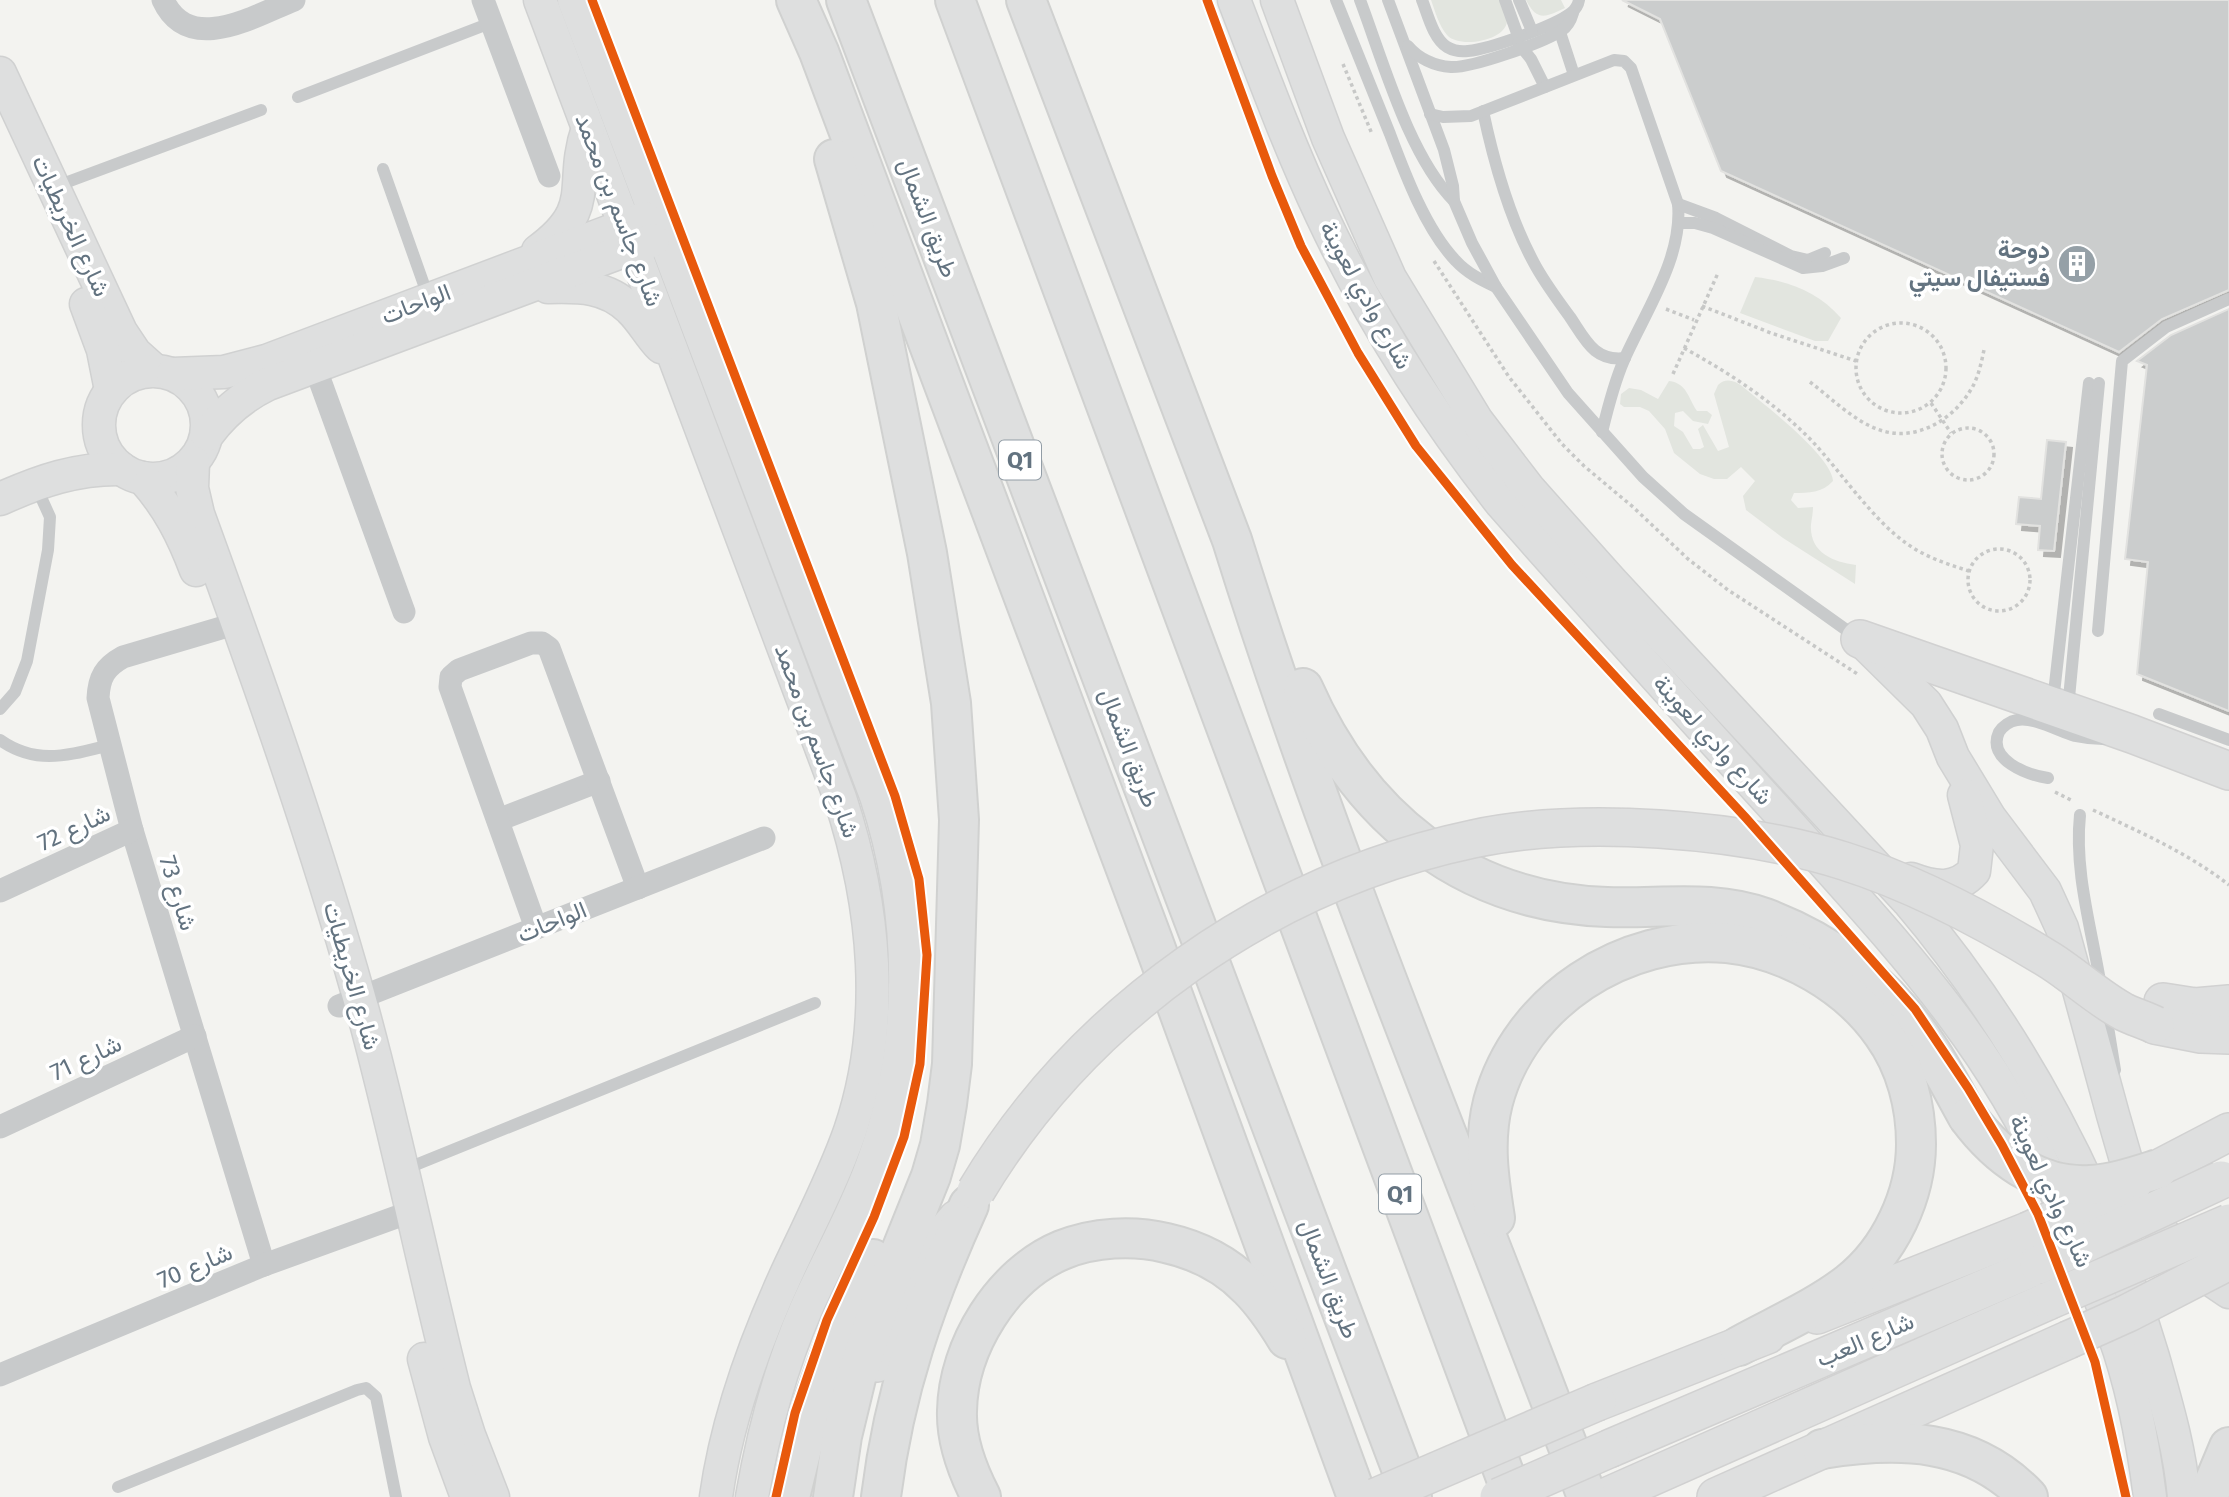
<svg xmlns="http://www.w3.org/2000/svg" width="2229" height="1497" viewBox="0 0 2229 1497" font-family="'Fira Sans',Vazirmatn,sans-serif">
	<defs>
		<filter id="shadow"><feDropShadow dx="6" dy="6" stdDeviation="0" flood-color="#0004"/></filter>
	</defs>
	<rect width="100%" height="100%" fill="#f3f3f0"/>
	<g fill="#e2e5df">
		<path d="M1431,0H1502C1503,6 1508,15 1507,21C1506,41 1459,49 1447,35C1439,26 1435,11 1431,0Z"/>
		<path d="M1526,0H1561L1565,8C1546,17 1537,22 1526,0Z"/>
		<path d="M1755,277C1789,281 1818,292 1841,318L1828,341H1815L1740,313Z"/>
		<path d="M1669,381C1687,383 1688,398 1697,411H1707L1712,415L1708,424L1693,421L1683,411L1675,413L1674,426L1683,432L1693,449H1700L1704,447L1698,429L1703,425L1718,451L1729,447L1714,394L1718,385C1725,378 1734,380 1742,386C1762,403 1832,456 1833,481C1822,493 1809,493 1794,493L1791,500L1798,508L1813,507C1813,512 1812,518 1811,524C1809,552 1832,562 1856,565L1855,584L1783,538L1746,510L1743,496L1755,481L1741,467L1727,479H1714L1700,474L1674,453L1665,429L1649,411L1640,407H1624L1620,404L1621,394L1629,388L1641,390L1658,399Z"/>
	</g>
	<g fill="#cbcdcd" stroke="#e2e2e0" stroke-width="2" filter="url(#shadow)">
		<polygon points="1622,0 2229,0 2229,290 2162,319 2119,352 1721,171 1660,19"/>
		<polygon points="2229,309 2229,711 2137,674 2148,562 2125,559 2147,365 2137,361 2171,335"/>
		<polygon points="2047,440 2066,442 2054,551 2038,550 2040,526 2016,524 2019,497 2041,499"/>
	</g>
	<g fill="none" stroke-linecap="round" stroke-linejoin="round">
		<g stroke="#d0d1d1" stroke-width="35">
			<g id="secondary">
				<path d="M540,0L840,798C875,905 887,1022 850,1131C834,1177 811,1221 790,1266C756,1339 727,1417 716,1497"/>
				<path d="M574,0L876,796C915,915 916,1047 872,1165C854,1215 827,1261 806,1309C780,1369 763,1433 752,1497"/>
				<path d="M1234,0C1262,73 1289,146 1322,216C1370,318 1431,414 1501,503C1597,612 1694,719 1791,826C1895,943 1995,1046 2056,1193"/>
				<path d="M1277,0L1328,138L1390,278L1477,421L1529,489L1611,581L1908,901C2020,1033 2104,1191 2153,1357C2166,1403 2180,1449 2184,1497"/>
				<polyline points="0,73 121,332 135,353 154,370"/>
				<path d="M538,251C598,207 568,186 588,128"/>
				<path d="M548,287C579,286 607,286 630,309C642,320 649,335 661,347"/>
				<polyline points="86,304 103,350 111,390"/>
				<circle cx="153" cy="425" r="54"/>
				<polyline points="173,374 224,372 266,361 645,218"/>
				<path d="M207,435C224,412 243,396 268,384L653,240"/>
				<path d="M193,462L192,488L198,514C256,673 313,833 359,997C395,1126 421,1258 454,1388L469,1435L493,1497"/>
				<path d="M143,478C168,506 183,535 196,570"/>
				<path d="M0,499C40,481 77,468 122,469"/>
				<polyline points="1861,640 1926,704 1942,729 1953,757 1990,818 2045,891 2062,928 2113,1115 2126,1160 2143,1202 2163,1233 2186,1258 2204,1275 2229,1292"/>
				<path d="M1911,879C1935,888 1956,891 1974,871L1977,845L1964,795"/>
				<path d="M2084,1260C2094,1285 2105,1309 2114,1335C2133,1387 2143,1442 2150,1497"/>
				<polyline points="424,1359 445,1437 467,1497"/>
			</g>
		</g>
		<g stroke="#d1d1d1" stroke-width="40">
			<g id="primary">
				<polyline points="1860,639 2132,734 2229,771"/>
				<polyline points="2163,1002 2195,1007 2229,1004"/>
				<polyline points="2155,1025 2201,1034 2229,1035"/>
				<polyline points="2158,1169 2229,1132"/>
				<polyline points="1817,1315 2028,1231"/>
				<path d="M877,1363C896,1310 919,1261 957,1219"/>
				<polyline points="1597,1402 1767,1335"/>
				<polyline points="1611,1448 2039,1265"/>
				<polyline points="1606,1497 2048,1301"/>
				<polyline points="1716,1497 2068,1340"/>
			</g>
		</g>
		<g stroke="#d0d1d0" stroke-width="42">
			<g id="highway">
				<polyline points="796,0 819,52 1153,941 1357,1497"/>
				<polyline points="846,0 1412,1497"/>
				<polyline points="955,0 1513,1497"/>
				<path d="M1026,0L1232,540C1333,865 1468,1179 1587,1497"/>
				<path d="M1303,688C1360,817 1463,902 1607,907C1660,909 1714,899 1765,918C1831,943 1886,985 1925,1043C1941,1066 1954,1092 1968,1117"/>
				<path d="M1495,1218C1489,1180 1483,1141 1493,1102C1520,1001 1624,934 1727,943C1787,949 1849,985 1883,1034C1906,1066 1916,1106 1916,1144C1916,1195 1890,1251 1849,1283C1817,1308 1775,1326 1739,1346"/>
				<path d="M1822,1449C1897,1437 1971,1437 2028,1497"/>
				<polyline points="790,1497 814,1400 837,1336 873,1259"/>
				<polyline points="833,1497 842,1436 856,1378 880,1303 931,1176 940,1145 947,1104 952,1064 959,820 951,703 927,553 876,303 834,159"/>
				<path d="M881,1497C894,1391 925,1302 969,1205"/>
				<path d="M981,1497C967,1470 956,1441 957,1411C958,1347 1002,1275 1062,1250C1094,1237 1133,1235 1166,1243C1197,1250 1227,1265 1249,1288C1264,1303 1276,1321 1287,1339"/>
				<polyline points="2208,1497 2229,1447"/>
			</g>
		</g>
		<g stroke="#c7c8c7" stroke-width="3.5" stroke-dasharray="3.5 3.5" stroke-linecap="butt">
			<polyline points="1343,64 1372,134"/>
			<polyline points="1434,261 1509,377 1562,444 1584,466 1633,507 1688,559 1728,590 1859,675"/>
			<polyline points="1702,306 1771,333 1856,361"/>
			<polyline points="1666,309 1694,320"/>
			<circle cx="1901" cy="368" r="45"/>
			<path d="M1684,348C1731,374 1774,402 1812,441C1841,472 1873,520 1906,543C1925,557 1947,564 1969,571"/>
			<polyline points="1673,374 1718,273"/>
			<path d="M1810,382C1831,398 1853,420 1877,429C1913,443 1951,422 1970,391C1978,379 1981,364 1984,350"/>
			<polyline points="1931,403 1951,433"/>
			<circle cx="1968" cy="454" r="26"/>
			<circle cx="1999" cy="580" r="31"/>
			<polyline points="2055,792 2073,801"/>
			<path d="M2093,810C2140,832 2188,853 2229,885"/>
		</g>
		<g stroke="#c8cacb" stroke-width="12">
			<path d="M1336,0C1354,45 1372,89 1390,134C1405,174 1426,230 1456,261C1467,273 1481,280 1496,287"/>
			<path d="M1360,0C1383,61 1409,156 1454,201"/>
			<polyline points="1388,0 1444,150 1453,186 1454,201 1472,243 1496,287 1568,393 1643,477 1684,514 1859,639"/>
			<path d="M1422,0C1428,15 1433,38 1447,47C1454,51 1461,52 1468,51C1490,49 1554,26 1571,13C1576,9 1578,6 1579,0"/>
			<polyline points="1505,0 1518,36"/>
			<polyline points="1519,0 1532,31"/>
			<polyline points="1560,32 1574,75"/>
			<polyline points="1518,43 1531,59 1545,87"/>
			<path d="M1408,46C1418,58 1434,66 1451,67C1472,68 1542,43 1561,31C1567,27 1571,20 1573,13"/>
			<polyline points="298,97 493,22"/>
			<path d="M1483,111C1494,163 1509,217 1534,263C1544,282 1557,299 1570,317C1585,339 1594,362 1625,358"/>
			<path d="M1430,114L1443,117L1471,116L1614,60L1624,61L1631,68L1678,204C1683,258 1645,312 1624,360C1614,383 1608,407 1602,432"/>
			<polyline points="383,169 429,299"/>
			<polyline points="54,187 261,110"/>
			<polyline points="1678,204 1716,218 1791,256 1808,260 1825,253"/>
			<polyline points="1680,223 1695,223 1713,228 1803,268 1822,266 1844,258"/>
			<polyline points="2098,631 2122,361 2166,327 2229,299"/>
			<polyline points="2054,693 2089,383"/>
			<polyline points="2069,698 2099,383"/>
			<polyline points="0,709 15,692 27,661 48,550 50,517 35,484"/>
			<polyline points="2159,714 2229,740"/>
			<path d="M0,740C37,766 69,755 110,745"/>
			<path d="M2048,778C2028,775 1986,760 1999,732C2003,726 2010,721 2017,720C2035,717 2058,731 2075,736C2084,738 2093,739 2103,739"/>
			<path d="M2080,815C2074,872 2092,930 2101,987"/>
			<polyline points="2105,1008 2115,1070"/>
			<polyline points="403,1170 815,1003"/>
			<polyline points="118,1487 357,1390 366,1388 376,1397 396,1497"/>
		</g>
		<g stroke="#c8cacb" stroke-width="23">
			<path d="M163,0C189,56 254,16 294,0"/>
			<polyline points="483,0 549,176"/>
			<polyline points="315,367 404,612"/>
			<path d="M238,623L123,657C105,667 99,677 98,698L132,830L264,1265"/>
			<polyline points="498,820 599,781"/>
			<polyline points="0,891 132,830"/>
			<polyline points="536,928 450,687 451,677 459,670 531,643 542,643 549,648 638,888"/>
			<polyline points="339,1006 764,838"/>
			<polyline points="0,1127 195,1036"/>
			<polyline points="0,1375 264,1265 413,1211"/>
		</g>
		<use href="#secondary" stroke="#dedfdf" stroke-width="32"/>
		<use href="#primary" stroke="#dedfdf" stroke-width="37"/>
		<use href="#highway" stroke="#dedfdf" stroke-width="38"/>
		<g stroke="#d1d1d1" stroke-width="40" stroke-linecap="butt">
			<g id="primary-bridge">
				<path d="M976,1191C1083,1012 1269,882 1473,839C1580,816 1739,828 1844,861C1917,884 1986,921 2051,961C2076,977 2098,998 2124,1012C2134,1017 2145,1020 2155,1025"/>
				<polyline points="2028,1231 2133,1183"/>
				<polyline points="2039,1265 2221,1180"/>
				<polyline points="2048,1301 2229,1223"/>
				<polyline points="2068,1340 2128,1313 2229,1261"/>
				<polyline points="1376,1497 1597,1402"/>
				<polyline points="1499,1497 1611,1448"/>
			</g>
		</g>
		<g stroke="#d0d1d0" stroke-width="42" stroke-linecap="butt">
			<path id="highway-bridge" d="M1968,1117C1997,1156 2038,1188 2090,1185C2113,1184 2136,1176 2158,1169"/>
		</g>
		<use href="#primary-bridge" stroke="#dedfdf" stroke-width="37"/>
		<use href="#highway-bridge" stroke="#dedfdf" stroke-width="38"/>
		<g stroke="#fff" stroke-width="13">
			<g id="cycleway">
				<polyline points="592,0 895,796 919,879 927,955 920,1064 904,1137 874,1217 827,1320 795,1413 776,1497"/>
				<polyline points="1207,0 1272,176 1301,246 1358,353 1416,446 1512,565 1746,818 1915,1009 1968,1088 2002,1145 2038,1214 2095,1362 2126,1497"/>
			</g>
		</g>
		<use href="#cycleway" stroke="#e8590c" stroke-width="9"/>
	</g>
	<defs>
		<g id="building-disc" transform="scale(2.0125)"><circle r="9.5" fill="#95a0a7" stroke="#fff"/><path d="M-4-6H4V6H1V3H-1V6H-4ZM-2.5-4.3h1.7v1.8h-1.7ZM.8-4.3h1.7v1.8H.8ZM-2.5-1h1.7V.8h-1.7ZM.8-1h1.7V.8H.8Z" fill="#fff"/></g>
	</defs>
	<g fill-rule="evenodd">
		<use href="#building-disc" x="2077" y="264"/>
	</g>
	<g text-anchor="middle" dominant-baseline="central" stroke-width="7" stroke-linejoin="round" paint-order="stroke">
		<g fill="#fff" stroke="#929da6" stroke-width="2">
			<rect x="999" y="440.5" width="42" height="39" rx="5"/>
			<rect x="1379" y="1174.5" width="42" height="39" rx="5"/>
		</g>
		<g font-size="23" font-weight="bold" fill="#637380">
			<text x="1020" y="460">Q1</text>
			<text x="1400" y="1194">Q1</text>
		</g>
		<g font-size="24" fill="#637380" stroke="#fff">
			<text transform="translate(619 210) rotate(69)">شارع جاسم بن محمد</text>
			<text transform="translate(928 218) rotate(69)">طريق الشمال</text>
			<text transform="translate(71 226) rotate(65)">شارع الخريطيات</text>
			<text transform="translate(1366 295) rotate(61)">شارع وادي لعوينة</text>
			<text transform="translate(416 304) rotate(-21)">الواحات</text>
			<text transform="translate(1713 740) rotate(48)">شارع وادي لعوينة</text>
			<text transform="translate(817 741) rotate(70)">شارع جاسم بن محمد</text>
			<text transform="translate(1129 748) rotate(69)">طريق الشمال</text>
			<text transform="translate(74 828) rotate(-25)">شارع 72</text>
			<text transform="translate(178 893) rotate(73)">شارع 73</text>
			<text transform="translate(552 922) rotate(-22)">الواحات</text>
			<text transform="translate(352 976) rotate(74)">شارع الخريطيات</text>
			<text transform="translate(86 1058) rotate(-25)">شارع 71</text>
			<text transform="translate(2051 1191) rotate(65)">شارع وادي لعوينة</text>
			<text transform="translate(195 1266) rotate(-23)">شارع 70</text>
			<text transform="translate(1329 1279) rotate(69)">طريق الشمال</text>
			<text transform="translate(1865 1340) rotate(-23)">شارع العب</text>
		</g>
		<g font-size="24" font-weight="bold" fill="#637380" stroke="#fff" text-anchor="end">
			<text x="2050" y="250">دوحة<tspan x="2050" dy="28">فستيفال سيتي</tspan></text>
		</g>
	</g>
</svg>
